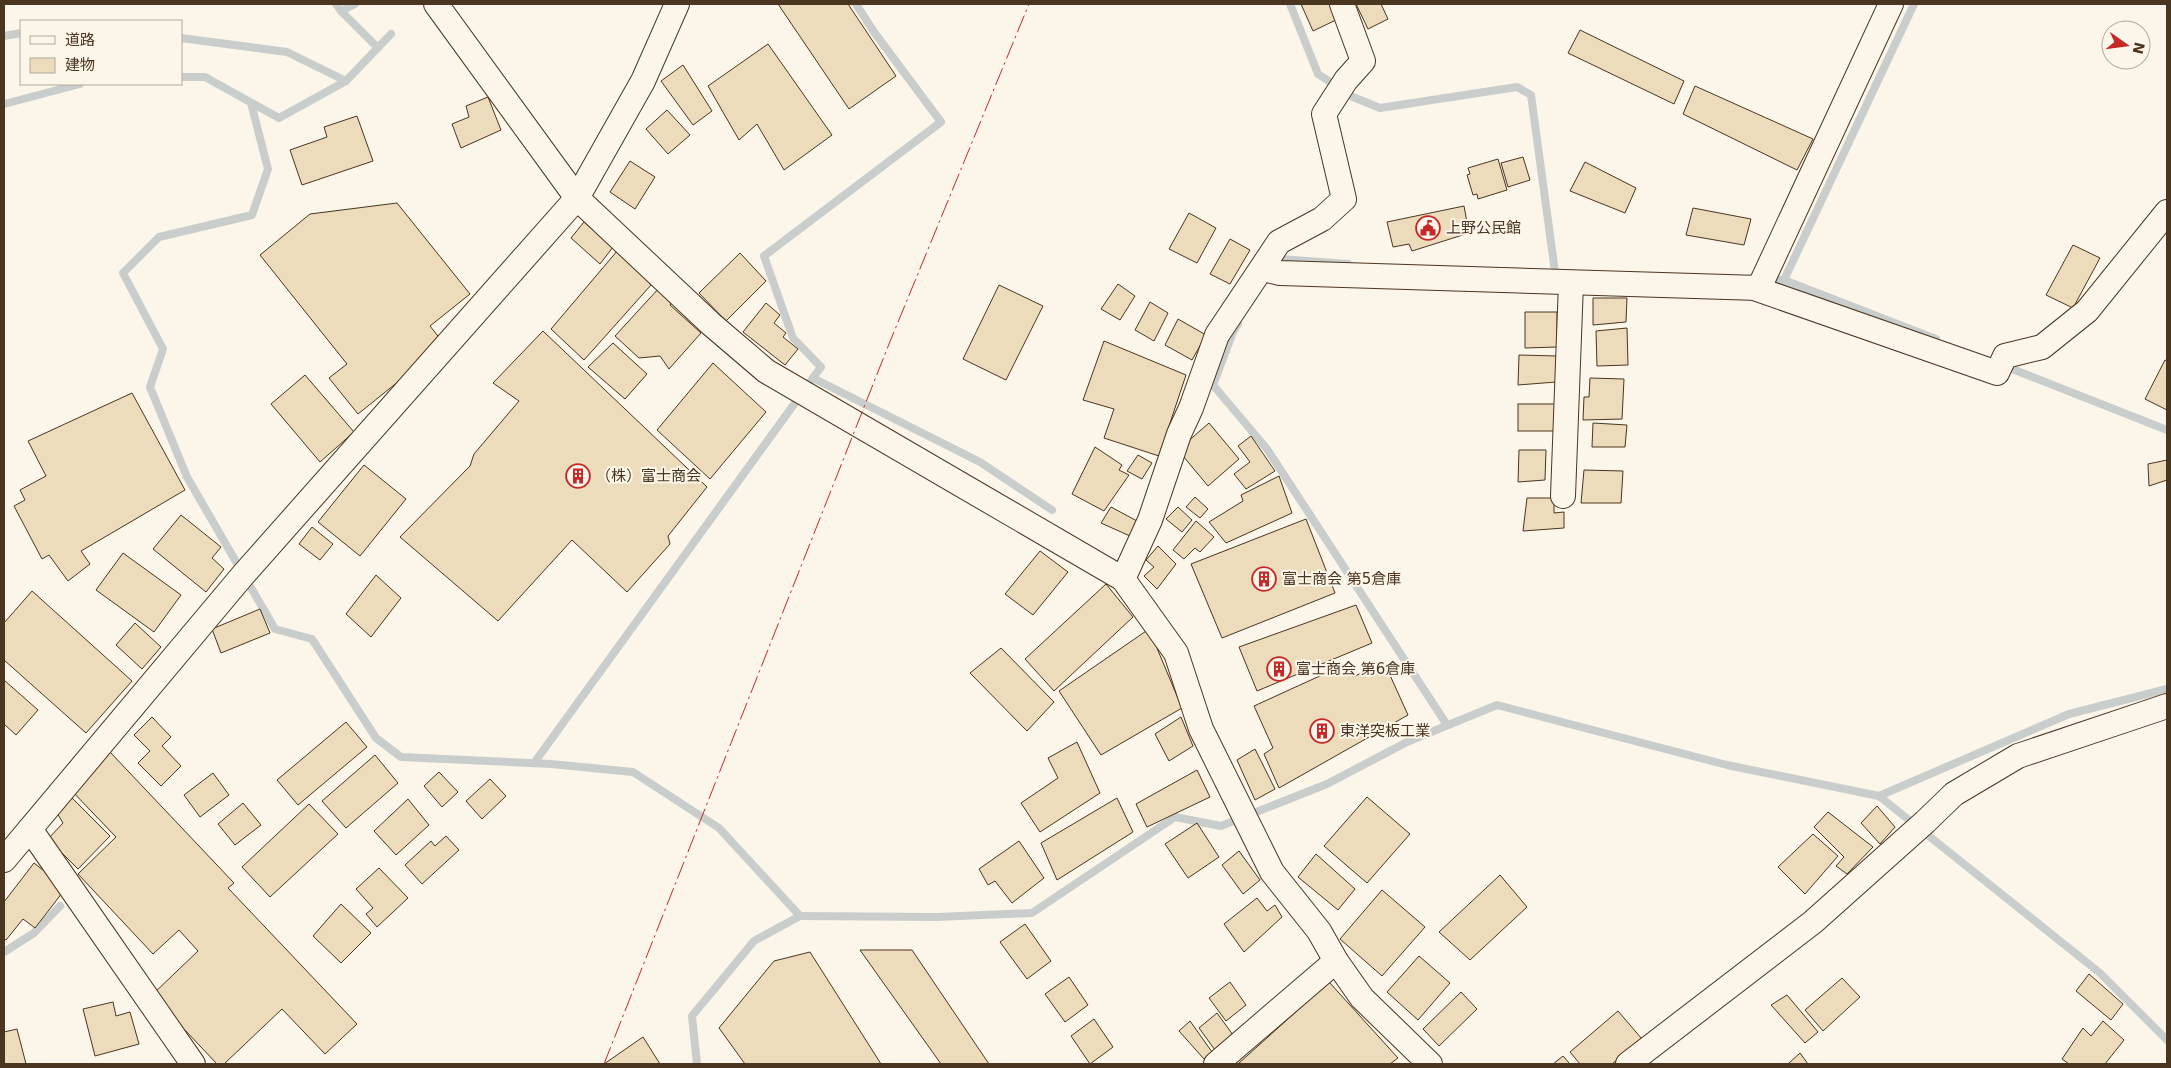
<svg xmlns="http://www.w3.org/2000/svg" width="2171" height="1068" viewBox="0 0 2171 1068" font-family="'DejaVu Sans','Noto Sans JP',sans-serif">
	<rect width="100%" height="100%" fill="#fbf6e9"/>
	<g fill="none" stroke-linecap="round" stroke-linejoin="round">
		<g stroke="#c9cecd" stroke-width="8">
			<polyline points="336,4 341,11 355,4"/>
			<polyline points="1290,4 1318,74 1353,97 1380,108 1517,87 1531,95 1555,272"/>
			<polyline points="1914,4 1784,280 1936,339"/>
			<polyline points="341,11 378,48"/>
			<polyline points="4,36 21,33"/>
			<polyline points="181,38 287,52 346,81"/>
			<polyline points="181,77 205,77 279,118 346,81 391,34"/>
			<polyline points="251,103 268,169 252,215 159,237 123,273 163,349 150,387 187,477 275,629 312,639 376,738 401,757 551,764 633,772 719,828 800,916 754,941 692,1016 697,1064"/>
			<polyline points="4,104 80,84"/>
			<polyline points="1275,266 1280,259 1348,264"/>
			<polyline points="1766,279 1784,280"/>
			<polyline points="1238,324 1233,332 1213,385 1267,449 1447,725"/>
			<polyline points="2002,365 2167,430"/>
			<polyline points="813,378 980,462 1052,510"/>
			<polyline points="2167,689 2069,714 1879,796 2100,973 2167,1040"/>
			<polyline points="534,763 821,367 793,338 764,256 941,122 874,32 856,4"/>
			<polyline points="800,916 937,917 1032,913 1175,817 1221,826 1327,784 1407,742 1497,705 1727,765 1879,796"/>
			<polyline points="4,952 34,933 60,906"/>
		</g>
	</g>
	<g fill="#ecdcbc" stroke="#4a3520">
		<polygon points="778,4 848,4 896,76 849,109"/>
		<polygon points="1301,4 1331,4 1338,19 1313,31"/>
		<polygon points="1356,4 1381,4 1388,19 1368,29"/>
		<polygon points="1580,30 1684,81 1674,104 1568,53"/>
		<polygon points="768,44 832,135 784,170 757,124 739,140 708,86"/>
		<polygon points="683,65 712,111 693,125 661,81"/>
		<polygon points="1695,86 1813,139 1797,170 1683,114"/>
		<polygon points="488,97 501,130 461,148 452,124 469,117 466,106"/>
		<polygon points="667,110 690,135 668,154 646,129"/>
		<polygon points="357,116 373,161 302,185 290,150 327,137 324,127"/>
		<polygon points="1523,157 1530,180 1508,187 1501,163"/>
		<polygon points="1498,159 1507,190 1478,199 1477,194 1473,195 1467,175 1470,174 1468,168"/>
		<polygon points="630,161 655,177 635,209 610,192"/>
		<polygon points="1585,162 1636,188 1625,213 1570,191"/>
		<polygon points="397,203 470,294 430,326 441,340 430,356 358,414 329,378 347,364 260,255 310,214"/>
		<polygon points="1464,206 1469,233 1412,251 1409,244 1393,247 1387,222"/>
		<polygon points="1693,208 1751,219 1744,245 1686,235"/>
		<polygon points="1189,213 1216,228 1197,263 1169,249"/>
		<polygon points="584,222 613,247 600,264 571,238"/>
		<polygon points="1230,239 1250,250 1230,284 1210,274"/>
		<polygon points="2073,245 2100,258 2073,308 2046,295"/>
		<polygon points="618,250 651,285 584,360 551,329"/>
		<polygon points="740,253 766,281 726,321 699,293"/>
		<polygon points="1118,284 1135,296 1120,320 1101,309"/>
		<polygon points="999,285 1043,306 1006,380 963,359"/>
		<polygon points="660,287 674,299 670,305 701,333 669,369 660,356 639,358 615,336"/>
		<polygon points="1593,298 1627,298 1626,322 1593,325"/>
		<polygon points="1150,302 1168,313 1154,341 1135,330"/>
		<polygon points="766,303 780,315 774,323 786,333 783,337 798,349 785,365 743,332"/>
		<polygon points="1525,312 1557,312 1557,347 1525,348"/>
		<polygon points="1178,319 1206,335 1192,360 1165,345"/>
		<polygon points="1627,328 1628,365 1597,366 1596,331"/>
		<polygon points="543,331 707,487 668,536 670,544 627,592 572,540 498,621 400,537 470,466 474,454 519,401 493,383"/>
		<polygon points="1104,341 1186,375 1159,456 1104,438 1114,409 1083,400"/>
		<polygon points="613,343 647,374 625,399 588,367"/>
		<polygon points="1519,355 1557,356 1556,382 1518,385"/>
		<polygon points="2165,360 2167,361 2167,410 2145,399"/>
		<polygon points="713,363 766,412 710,479 657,430"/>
		<polygon points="305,375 354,432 320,462 271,404"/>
		<polygon points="1590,378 1624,379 1622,419 1583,420 1584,397 1589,397"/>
		<polygon points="132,393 185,490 81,551 90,564 68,581 49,555 42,559 14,506 25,500 20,490 46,476 28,441"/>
		<rect x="1518" y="404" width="38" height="27"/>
		<polygon points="1209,423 1239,459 1208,486 1178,450"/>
		<polygon points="1593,423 1627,425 1625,447 1592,447"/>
		<polygon points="1251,436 1275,471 1246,489 1234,474 1250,462 1238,446"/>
		<polygon points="1095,447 1122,465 1119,470 1129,475 1104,511 1072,494"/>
		<polygon points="1519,450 1546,450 1545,480 1518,482"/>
		<polygon points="1138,455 1152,463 1142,479 1127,471"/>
		<polygon points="2167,460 2167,480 2149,486 2148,464"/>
		<polygon points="364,465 406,499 360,556 318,522"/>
		<polygon points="1584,470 1623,471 1621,503 1581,503"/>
		<polygon points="1279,476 1292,513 1226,543 1209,522 1243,501 1241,495"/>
		<polygon points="1195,497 1208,509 1200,518 1186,507"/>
		<polygon points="1527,498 1554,498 1554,513 1564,512 1564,528 1523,531"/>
		<polygon points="1111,507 1137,521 1130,536 1101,523"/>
		<polygon points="1178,507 1192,520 1182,532 1166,519"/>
		<polygon points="181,515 221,547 212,558 224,569 206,592 153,549"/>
		<polygon points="1306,519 1335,593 1222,638 1191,564"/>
		<polygon points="1196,521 1214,537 1200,552 1195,548 1184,559 1173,550"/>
		<polygon points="312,527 333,544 320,560 299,544"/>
		<polygon points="1158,546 1176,564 1157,589 1144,576 1154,567 1146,560"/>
		<polygon points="1040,551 1068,572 1033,615 1005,594"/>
		<polygon points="123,553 181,595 154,632 96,590"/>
		<polygon points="376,575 401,598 371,637 346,614"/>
		<polygon points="1106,584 1133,617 1054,691 1025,659"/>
		<polygon points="32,591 132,681 86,733 4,660 4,623"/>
		<polygon points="1356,605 1372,643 1257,691 1239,647"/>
		<polygon points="260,609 270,633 221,653 212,629"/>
		<polygon points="135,623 161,647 142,669 116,645"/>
		<polygon points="1149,629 1182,708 1101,755 1059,691"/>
		<polygon points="1001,648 1054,702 1027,731 970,673"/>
		<polygon points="1384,662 1408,715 1279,788 1264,754 1273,748 1254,706 1346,664 1353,677"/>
		<polygon points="4,680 38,710 16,735 4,724"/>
		<polygon points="152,717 171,737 162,746 181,766 161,786 138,763 150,751 134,735"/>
		<polygon points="1181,717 1193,746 1169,761 1155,734"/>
		<polygon points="346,722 367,747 298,805 277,780"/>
		<polygon points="1077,742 1100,793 1040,832 1021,803 1058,778 1048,758"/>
		<polygon points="1255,749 1275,789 1255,800 1237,760"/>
		<polygon points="110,752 234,883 228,888 357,1024 325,1054 282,1009 224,1064 217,1064 152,995 198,951 179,930 153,954 78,874 116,837 70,789"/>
		<polygon points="375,755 398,783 346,828 322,801"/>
		<polygon points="1197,770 1210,797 1147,827 1136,804"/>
		<polygon points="439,772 458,792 442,807 424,786"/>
		<polygon points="213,773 229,795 200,817 184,795"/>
		<polygon points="490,779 506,796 482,819 466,801"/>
		<polygon points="1367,797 1410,834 1367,883 1324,846"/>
		<polygon points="72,798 110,836 78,869 48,839 63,823 57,813"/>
		<polygon points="1117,798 1133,832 1057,880 1041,843"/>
		<polygon points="408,799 429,825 396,855 374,831"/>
		<polygon points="243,803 261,825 235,845 218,824"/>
		<polygon points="309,804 338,834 270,897 242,867"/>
		<polygon points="1877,806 1895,827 1880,844 1861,823"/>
		<polygon points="1828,812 1873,847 1847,874 1836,866 1844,857 1814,827"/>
		<polygon points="1197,823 1219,857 1188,878 1165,844"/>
		<polygon points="1813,834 1838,856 1805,894 1778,867"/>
		<polygon points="446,836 459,850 422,884 405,865 431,841 435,846"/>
		<polygon points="1019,841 1044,878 1012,903 995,881 988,885 979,869"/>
		<polygon points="1239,851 1260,880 1243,894 1222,865"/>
		<polygon points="1316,854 1355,889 1338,910 1298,877"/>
		<polygon points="34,863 66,888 35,928 23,919 6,940 4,939 4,902"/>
		<polygon points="379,868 408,898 377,927 366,914 373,908 356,889"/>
		<polygon points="1500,875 1527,907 1470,960 1439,932"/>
		<polygon points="1382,890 1425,927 1382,976 1340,939"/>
		<polygon points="1257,898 1267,911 1275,905 1282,917 1244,952 1224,924"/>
		<polygon points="341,904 371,933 341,963 313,936"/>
		<polygon points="1025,924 1051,961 1027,979 1000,942"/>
		<polygon points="860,950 912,950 989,1064 941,1064"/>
		<polygon points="810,952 881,1064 745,1064 719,1028 774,961"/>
		<polygon points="1419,956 1450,983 1418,1020 1387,992"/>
		<polygon points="2089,974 2123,1004 2111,1020 2076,991"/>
		<polygon points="1069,977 1088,1005 1065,1022 1045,994"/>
		<polygon points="1842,978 1860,997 1823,1031 1805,1010"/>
		<polygon points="1230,982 1246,1005 1226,1021 1209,998"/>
		<polygon points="1329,982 1398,1058 1390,1064 1238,1064"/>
		<polygon points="1461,992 1477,1009 1439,1046 1423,1029"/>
		<polygon points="1787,995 1818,1032 1805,1043 1771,1005"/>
		<polygon points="113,1002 116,1016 130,1012 139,1044 95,1056 83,1009"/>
		<polygon points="1618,1011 1642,1039 1612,1064 1580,1064 1570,1052"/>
		<polygon points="1217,1013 1233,1035 1215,1050 1199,1028"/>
		<polygon points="1094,1019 1113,1047 1090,1064 1071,1036"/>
		<polygon points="1190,1021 1212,1052 1204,1059 1179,1031"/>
		<polygon points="2103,1021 2124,1040 2105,1064 2069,1064 2062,1059 2083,1028 2091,1036"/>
		<polygon points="17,1029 26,1064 4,1064 4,1032"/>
		<polygon points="643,1037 660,1064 604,1064"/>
		<polygon points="1800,1053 1808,1064 1788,1064"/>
		<polygon points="1563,1056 1570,1064 1553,1064"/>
	</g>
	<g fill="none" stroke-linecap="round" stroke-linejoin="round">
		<g stroke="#4a3520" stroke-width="26">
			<g id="minor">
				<polyline points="436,4 577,198 711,324 766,371 1123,579 1176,653 1201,729 1272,872 1319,931 1336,961 1362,998 1430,1064"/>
				<polyline points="1263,269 1280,273 1759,288 1891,4"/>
				<polyline points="1754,288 1997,373 2005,356 2042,347 2087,311 2167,212"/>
				<polyline points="1563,496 1571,283"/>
				<polyline points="1123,579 1150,520 1179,434 1191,408 1217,335 1279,242 1322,219 1344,199 1324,114 1346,80 1363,61 1342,4"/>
				<polyline points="30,829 193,1064"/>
				<polyline points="4,860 243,575 577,198 643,81 677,4"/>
				<polyline points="1216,1064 1336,961"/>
				<polyline points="1628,1064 1813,922 1925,822 1954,794 2018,756 2167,706"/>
			</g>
		</g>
		<use href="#minor" stroke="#fbf6e9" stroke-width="24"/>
		<polyline stroke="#c62828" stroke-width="1" stroke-dasharray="18 4 2.5 4" stroke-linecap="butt" points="604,1064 889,344 1029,4"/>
	</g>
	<defs>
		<g id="civic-ring" transform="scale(1.25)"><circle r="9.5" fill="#fbf6e9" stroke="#c62828" stroke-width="1.5"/><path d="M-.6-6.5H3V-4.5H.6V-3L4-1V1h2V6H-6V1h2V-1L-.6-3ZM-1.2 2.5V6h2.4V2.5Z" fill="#c62828"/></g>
		<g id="building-ring" transform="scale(1.25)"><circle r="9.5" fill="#fbf6e9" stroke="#c62828" stroke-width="1.5"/><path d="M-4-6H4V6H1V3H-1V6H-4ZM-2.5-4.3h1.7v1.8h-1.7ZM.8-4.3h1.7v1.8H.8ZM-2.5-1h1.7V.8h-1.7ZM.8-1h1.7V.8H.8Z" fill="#c62828"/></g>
	</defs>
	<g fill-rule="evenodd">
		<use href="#civic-ring" x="1428" y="228"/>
		<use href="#building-ring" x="578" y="476"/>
		<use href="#building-ring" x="1264" y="579"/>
		<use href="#building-ring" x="1279" y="669"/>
		<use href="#building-ring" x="1322" y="731"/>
	</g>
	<g text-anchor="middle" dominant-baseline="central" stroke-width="4" stroke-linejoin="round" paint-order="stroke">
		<g font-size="15" fill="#4a3520" stroke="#fbf6e9" text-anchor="start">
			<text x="1446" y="228">上野公民館</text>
			<text x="596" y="476">（株）富士商会</text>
			<text x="1282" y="579">富士商会 第5倉庫</text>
			<text x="1296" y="669">富士商会 第6倉庫</text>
			<text x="1340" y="731">東洋突板工業</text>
		</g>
	</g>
	<rect width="2171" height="1068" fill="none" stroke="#4a3520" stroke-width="10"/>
	<rect x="20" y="20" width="162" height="65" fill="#fbf6e9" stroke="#b4a999"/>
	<rect x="30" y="36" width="25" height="8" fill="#fbf6e9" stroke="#b4a999"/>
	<text x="65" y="45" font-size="15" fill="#4a3520">道路</text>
	<rect x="30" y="58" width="25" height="15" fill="#ecdcbc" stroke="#b4a999"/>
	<text x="65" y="70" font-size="15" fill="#4a3520">建物</text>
	<g transform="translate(2126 45) rotate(104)"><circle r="24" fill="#fbf6e9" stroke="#b4a999"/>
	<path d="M0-4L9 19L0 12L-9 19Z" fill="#c62828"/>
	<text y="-8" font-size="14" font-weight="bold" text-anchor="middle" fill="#4a3520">N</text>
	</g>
</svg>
